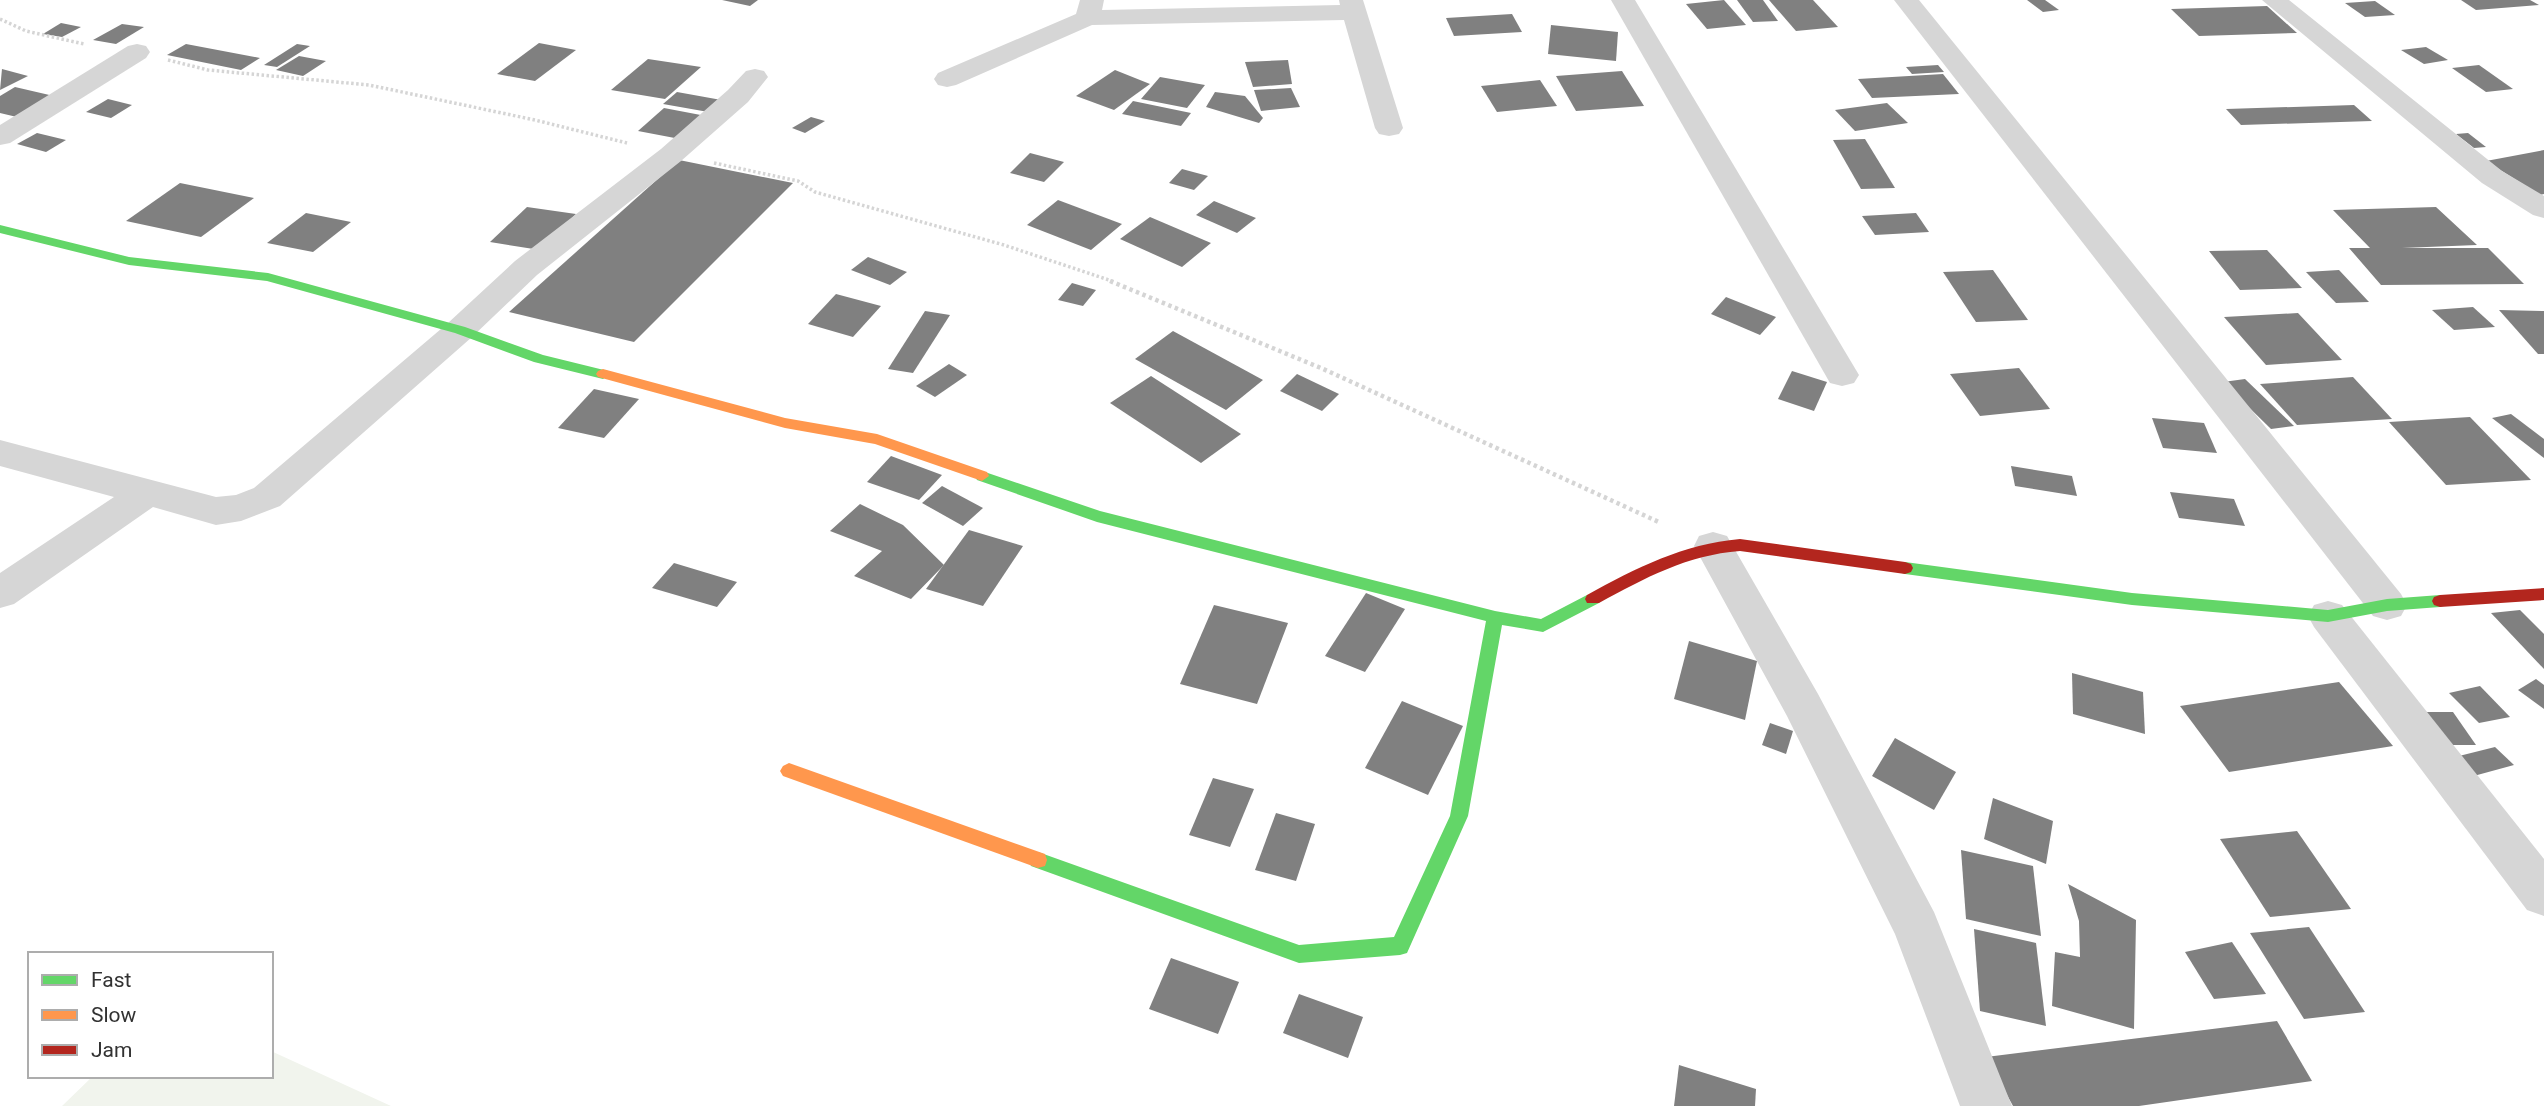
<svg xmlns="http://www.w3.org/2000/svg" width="2544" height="1106" viewBox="0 0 2544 1106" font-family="Roboto,sans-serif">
	<rect width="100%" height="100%" fill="#fff"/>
	<polygon fill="#f1f4ed" points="271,1051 391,1106 62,1106 93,1076 271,1076"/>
	<g fill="#808080">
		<polygon points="722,0 758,0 750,6"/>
		<polygon points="1724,0 1746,25 1707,29 1686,4"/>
		<polygon points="1737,0 1763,0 1778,21 1753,22"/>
		<polygon points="1769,0 1813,0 1838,27 1796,31"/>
		<polygon points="2027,0 2045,0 2059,10 2043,12"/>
		<polygon points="2461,0 2530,0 2539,5 2476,10"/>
		<polygon points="2375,1 2395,15 2365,17 2345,3"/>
		<polygon points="2267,6 2297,33 2199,36 2171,9"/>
		<polygon points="1512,14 1522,32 1454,36 1446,18"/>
		<polygon points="61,23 81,27 62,37 43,34"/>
		<polygon points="122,24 144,27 116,44 93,40"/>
		<polygon points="1551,25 1618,32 1616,61 1548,54"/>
		<polygon points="539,43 576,50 535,81 497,74"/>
		<polygon points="186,44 260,58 241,70 167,55"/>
		<polygon points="297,44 310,46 277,67 264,65"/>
		<polygon points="2426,47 2448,60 2424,64 2401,50"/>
		<polygon points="299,56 326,61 303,76 276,70"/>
		<polygon points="648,59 701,67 665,99 611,90"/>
		<polygon points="1288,60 1292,84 1253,87 1245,62"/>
		<polygon points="1938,65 1944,72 1912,74 1906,67"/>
		<polygon points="2479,65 2513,89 2486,92 2452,68"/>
		<polygon points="2,69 28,76 0,90"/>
		<polygon points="1115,70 1150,84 1114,110 1076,96"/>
		<polygon points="1622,71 1644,106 1576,111 1556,76"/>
		<polygon points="1943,74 1959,94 1872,98 1858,79"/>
		<polygon points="1160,77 1205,85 1187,108 1141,99"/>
		<polygon points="1540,80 1557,106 1497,112 1481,86"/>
		<polygon points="15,87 58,97 21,118 0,113 0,96"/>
		<polygon points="1291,88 1300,107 1261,111 1254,90"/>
		<polygon points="677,92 727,101 714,113 663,104"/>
		<polygon points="1215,92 1245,96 1263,118 1259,123 1206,107"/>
		<polygon points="108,99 132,105 111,118 86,112"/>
		<polygon points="1133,101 1191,113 1181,126 1122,114"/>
		<polygon points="1887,103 1908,123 1855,131 1835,110"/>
		<polygon points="2354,105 2372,121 2241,125 2226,109"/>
		<polygon points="664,108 706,116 680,139 638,131"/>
		<polygon points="811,117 825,121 805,133 792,128"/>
		<polygon points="37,133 66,140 46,152 17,144"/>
		<polygon points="2468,133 2486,147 2474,148 2456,134"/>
		<polygon points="1865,139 1895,188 1861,189 1833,140"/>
		<polygon points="2544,150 2544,194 2540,195 2486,161"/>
		<polygon points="1030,153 1064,162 1044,182 1010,173"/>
		<polygon points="679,160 793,183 634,342 509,312"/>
		<polygon points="1182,169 1208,176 1194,190 1169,183"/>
		<polygon points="180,183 254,198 201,237 126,221"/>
		<polygon points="1058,200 1122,224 1091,250 1027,225"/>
		<polygon points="1214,201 1256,218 1237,233 1196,215"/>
		<polygon points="527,207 576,214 540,250 490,242"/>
		<polygon points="2436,207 2477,245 2402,248 2488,248 2524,284 2381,285 2349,248 2370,248 2333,210"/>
		<polygon points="306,213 351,222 313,252 267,243"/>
		<polygon points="1916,213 1929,232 1875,235 1862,216"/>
		<polygon points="1150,217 1211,243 1182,267 1120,239"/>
		<polygon points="2267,250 2302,288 2240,290 2209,251"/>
		<polygon points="868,257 907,272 890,285 851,270"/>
		<polygon points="1993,270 2028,320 1976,322 1943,272"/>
		<polygon points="2339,270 2369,302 2336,303 2306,272"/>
		<polygon points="1072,283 1096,290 1083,306 1058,300"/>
		<polygon points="836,294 881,306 853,337 808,324"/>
		<polygon points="1726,297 1776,317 1760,335 1711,314"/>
		<polygon points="2473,307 2495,327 2454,330 2432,310"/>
		<polygon points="2499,310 2544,311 2544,354 2538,354"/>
		<polygon points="925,311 950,315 913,373 888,369"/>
		<polygon points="2298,313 2342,360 2266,365 2224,317"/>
		<polygon points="1173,331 1263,380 1226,410 1135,359"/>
		<polygon points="949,364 967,375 935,397 916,386"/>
		<polygon points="2019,368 2050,409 1980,416 1950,374"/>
		<polygon points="1792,371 1827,382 1814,411 1778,399"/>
		<polygon points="1297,374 1339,394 1322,411 1280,391"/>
		<polygon points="1151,376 1241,434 1201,463 1110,403"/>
		<polygon points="2353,377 2392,419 2297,425 2260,384"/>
		<polygon points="2245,379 2294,426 2271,429 2223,382"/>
		<polygon points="594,389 639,399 604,438 558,428"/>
		<polygon points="2511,414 2544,439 2544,458 2492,418"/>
		<polygon points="2470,417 2531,480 2446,485 2389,422"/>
		<polygon points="2152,418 2204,423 2217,453 2163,448"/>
		<polygon points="891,456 942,475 919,500 867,482"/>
		<polygon points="2011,466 2072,476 2077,496 2015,486"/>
		<polygon points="942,486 983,508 963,526 922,503"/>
		<polygon points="2170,492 2234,499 2245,526 2179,518"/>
		<polygon points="860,504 903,525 944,565 911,599 854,576 882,551 830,531"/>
		<polygon points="969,530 1023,546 983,606 926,589"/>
		<polygon points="674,563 737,582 717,607 652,588"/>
		<polygon points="1366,593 1405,609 1365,672 1325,656"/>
		<polygon points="1214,605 1288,623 1257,704 1180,684"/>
		<polygon points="2520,610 2544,634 2544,669 2491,613"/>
		<polygon points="1689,641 1757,661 1745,720 1674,699"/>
		<polygon points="2072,673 2143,692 2145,734 2073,714"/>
		<polygon points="2536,679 2544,685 2544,709 2518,690"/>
		<polygon points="2339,682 2393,746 2229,772 2180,706"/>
		<polygon points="2480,686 2510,717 2479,723 2449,693"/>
		<polygon points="1402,701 1463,726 1428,795 1365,768"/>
		<polygon points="2421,712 2453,712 2476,745 2443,745"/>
		<polygon points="1770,723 1793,731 1786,754 1762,745"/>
		<polygon points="1895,738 1956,772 1934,810 1872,776"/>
		<polygon points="2495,747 2514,765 2470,777 2451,758"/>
		<polygon points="1213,778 1254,789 1230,847 1189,835"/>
		<polygon points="1993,798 2053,821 2046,864 1984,839"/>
		<polygon points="1276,813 1315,824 1296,881 1255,870"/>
		<polygon points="2297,831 2351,909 2270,917 2220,839"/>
		<polygon points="1961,850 2033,866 2041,936 1966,919"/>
		<polygon points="2068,884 2136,920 2134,1029 2052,1006 2055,952 2080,957 2079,921"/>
		<polygon points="2309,927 2365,1012 2304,1019 2250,933"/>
		<polygon points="1974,929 2036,943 2046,1026 1980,1011"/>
		<polygon points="2232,942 2266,994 2214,999 2185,952"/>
		<polygon points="1171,958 1239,982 1218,1034 1149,1009"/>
		<polygon points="1299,994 1363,1017 1348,1058 1283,1033"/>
		<polygon points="2277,1021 2312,1081 2139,1106 2013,1106 1986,1057"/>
		<polygon points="1679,1065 1756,1089 1755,1106 1674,1106"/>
	</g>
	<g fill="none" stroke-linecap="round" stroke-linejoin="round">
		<g stroke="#d5d5d5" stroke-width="3.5" stroke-dasharray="2.5 2.5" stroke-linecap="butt">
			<polyline points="0,19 26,31 84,44"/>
			<polyline points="168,60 208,70 369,85 535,120 627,143"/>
			<polyline points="714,163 798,181 815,192 1004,245 1115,282"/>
		</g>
		<polyline stroke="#d5d5d5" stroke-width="4.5" stroke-dasharray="3.5 3.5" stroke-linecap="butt" points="1110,281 1321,368 1661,523"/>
		<g fill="#d6d6d6" fill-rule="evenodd">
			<polygon points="1080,0 1104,0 1102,10 1340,5 1339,0 1363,0 1403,128 1399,134 1389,136 1379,134 1375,128 1344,20 1092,25 956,85 947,87 938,85 934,79 938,73 1076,14"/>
			<polygon points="1611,0 1635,0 1859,375 1854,383 1842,386 1830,383"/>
			<polygon points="1894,0 1919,0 2401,594 2407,605 2401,616 2387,620 2373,616"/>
			<polygon points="2262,0 2289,0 2502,171 2544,196 2544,218 2533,215 2482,183"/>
			<polygon points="137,44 146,46 150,52 146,58 10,143 0,145 0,125 128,46"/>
			<polygon points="755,69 764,71 768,77 748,102 681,161 537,275 472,337 280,506 241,521 216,525 153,507 14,604 0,608 0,573 114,497 0,466 0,440 216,497 236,495 254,488 448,323 515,261 661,149 728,90 746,71"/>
			<polygon points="1713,532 1727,536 1818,694 1934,912 2012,1106 1960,1106 1895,934 1787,716 1694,546 1699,536"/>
			<polygon points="2328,601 2342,605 2544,859 2544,916 2527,910 2314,627 2308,616 2314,605"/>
		</g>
		<g fill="#63d668" fill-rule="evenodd">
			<polygon points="0,225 129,257 268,273 465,327 543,355 608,371 610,374 603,379 534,362 455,333 267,281 129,265 0,233"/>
			<polygon points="982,471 1100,511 1495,611 1541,619 1587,595 1599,595 1601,599 1599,603 1543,632 1502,625 1468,816 1407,953 1400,955 1299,963 1031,866 1029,860 1031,854 1038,852 1299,945 1394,937 1450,816 1486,621 1097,522 977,480 975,476"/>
			<polygon points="1905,562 2132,593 2328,610 2387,599 2440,595 2446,597 2448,601 2446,605 2440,607 2387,611 2328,622 2132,605 1905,574 1899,572 1897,568 1899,564"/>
		</g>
		<g fill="#ff974d" fill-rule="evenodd">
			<polygon points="603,369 785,418 877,434 987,472 989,476 982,481 875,444 785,428 598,377 596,374 598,371"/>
			<polygon points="789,763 1045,854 1047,860 1045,866 1038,868 783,776 780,771 783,766"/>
		</g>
		<g fill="#b3261e" fill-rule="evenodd">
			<path d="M1740,539L1905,562L1911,564L1913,568L1911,572L1905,574L1740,551C1687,555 1645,578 1599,603H1587L1585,599L1587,595C1636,568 1683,544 1740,539Z"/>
			<polygon points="2544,588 2544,600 2440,607 2434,605 2432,601 2434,597 2440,595"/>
		</g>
	</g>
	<rect x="28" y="952" width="245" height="126" fill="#ffffff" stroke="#adadad" stroke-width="2"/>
	<rect x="42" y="975" width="35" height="10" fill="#63d668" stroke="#adadad" stroke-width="2"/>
	<text x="91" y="987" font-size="21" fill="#323232">Fast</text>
	<rect x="42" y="1010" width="35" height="10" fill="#ff974d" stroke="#adadad" stroke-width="2"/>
	<text x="91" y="1022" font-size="21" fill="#323232">Slow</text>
	<rect x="42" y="1045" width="35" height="10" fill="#b3261e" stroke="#adadad" stroke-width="2"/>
	<text x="91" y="1057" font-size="21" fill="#323232">Jam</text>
</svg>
